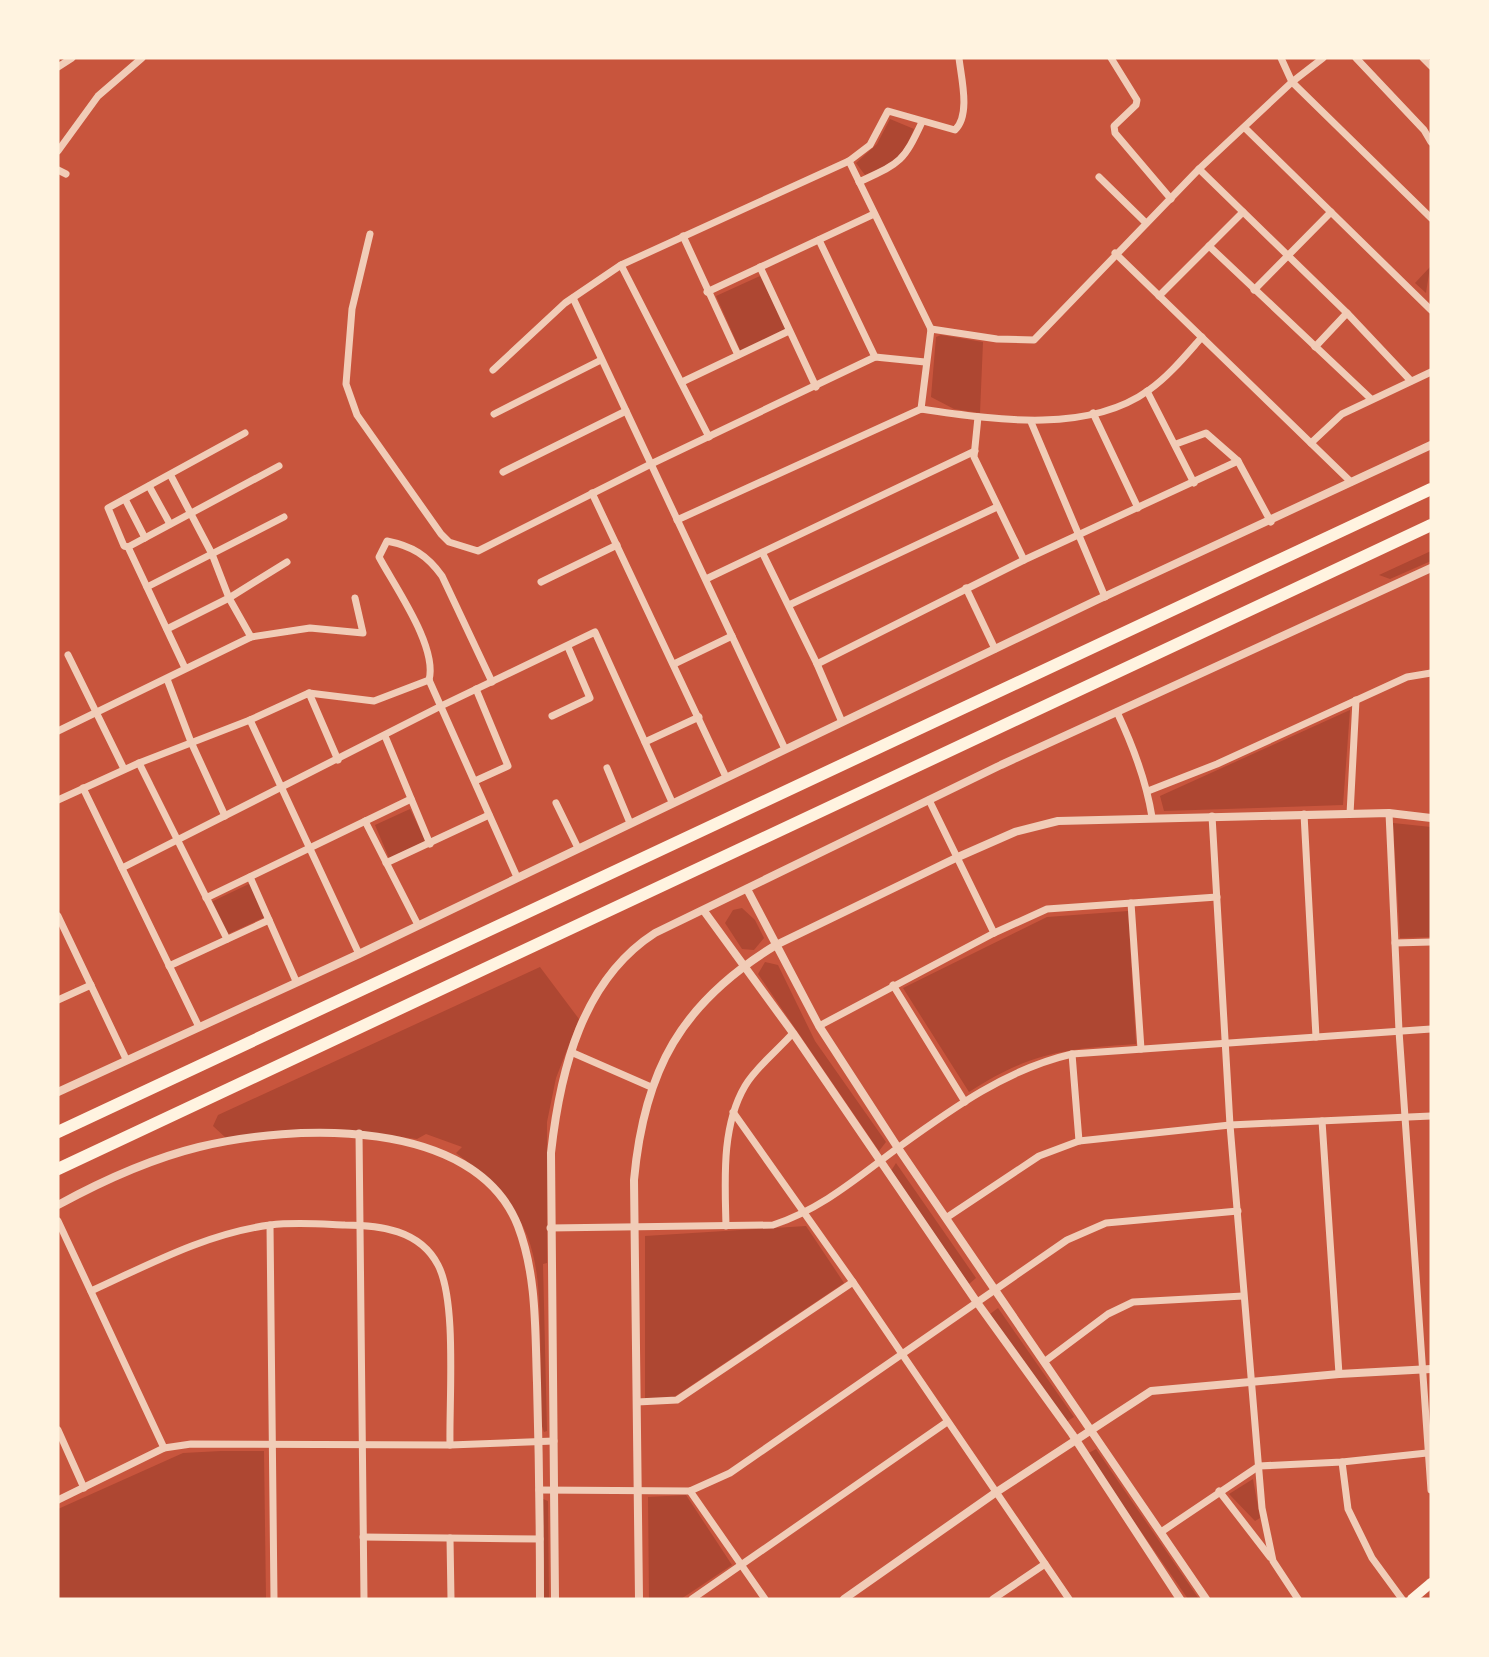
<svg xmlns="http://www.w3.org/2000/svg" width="1489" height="1657" viewBox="0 0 1489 1657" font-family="Figtree,sans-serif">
	<rect width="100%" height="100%" fill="#c8553d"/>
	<g fill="#ae4732">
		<path d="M890,119L914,129C901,160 895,162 865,175L856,163L877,144Z"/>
		<polygon points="1430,267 1426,293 1415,283"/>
		<polygon points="760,276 786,329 741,352 716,296"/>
		<polygon points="941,335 983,342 980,413 954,409 931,397 936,337"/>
		<polygon points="1431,551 1431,561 1390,579 1379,575"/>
		<polygon points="1350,710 1343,805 1164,811 1160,796"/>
		<polygon points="410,809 426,842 389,858 375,825"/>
		<polygon points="1393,823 1431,827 1431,937 1400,938"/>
		<polygon points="251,883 265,917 228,934 211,902"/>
		<polygon points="742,908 755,920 764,938 754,950 742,949 725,923 733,910"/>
		<path d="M1128,911L1136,1044C1064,1049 1031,1052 969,1092L903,988L1047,917Z"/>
		<polygon points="765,962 778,965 815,1041 886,1142 879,1151 758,974"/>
		<path d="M540,967L579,1019L556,1078L547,1122V1263L543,1264L547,1431L544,1432C537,1416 541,1387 541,1369C538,1264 546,1221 456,1153L462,1147L426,1134L417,1139L339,1129L226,1138L213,1126L218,1115Z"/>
		<polygon points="896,1163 976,1278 969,1284 891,1171"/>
		<polygon points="806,1226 844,1283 671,1399 645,1399 645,1236"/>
		<polygon points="998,1308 1074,1417 1066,1422 990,1314"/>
		<polygon points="1096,1449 1199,1599 1188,1599 1087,1454"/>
		<polygon points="221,1451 264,1451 266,1599 58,1599 58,1509 183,1453"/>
		<polygon points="1253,1479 1260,1518 1255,1521 1229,1494"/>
		<polygon points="686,1495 732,1565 681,1599 649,1599 648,1497"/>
		<polygon points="543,1499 548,1501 549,1599 543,1599"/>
	</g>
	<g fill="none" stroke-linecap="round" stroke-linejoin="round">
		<g stroke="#f1ccb7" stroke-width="7">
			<polyline points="1111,58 1137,100 1136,105 1114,126 1115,133 1171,199"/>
			<polyline points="1281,58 1292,82 1431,218"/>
			<polyline points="1356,58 1424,130 1431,142"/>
			<polyline points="1423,58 1431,66"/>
			<polyline points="58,67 72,58"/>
			<polyline points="1245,128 1431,310"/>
			<polyline points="58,151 98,96 142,58"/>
			<polyline points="849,161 931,329"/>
			<polyline points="1199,169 1347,313 1411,381"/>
			<polyline points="58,170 66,174"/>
			<polyline points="1099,177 1146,223"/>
			<path d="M859,182C900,163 903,163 922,122"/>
			<polyline points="370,234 352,309 346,384 357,415 441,534 449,542 478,551 651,464 875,357 925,362"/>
			<polyline points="683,236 738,355"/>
			<polyline points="819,240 875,357"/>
			<polyline points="1209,246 1370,398"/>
			<polyline points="1115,253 1351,482"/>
			<polyline points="621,265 709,437"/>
			<polyline points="760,267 816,387"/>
			<polyline points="1254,290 1331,212"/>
			<polyline points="707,292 874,214"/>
			<polyline points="1159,296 1243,212"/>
			<polyline points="573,298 785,749"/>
			<polyline points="931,329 997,339 1034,340 1199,169 1292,82 1323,58"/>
			<polyline points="1315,347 1347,313"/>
			<path d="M493,370L565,303L621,265L849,161L870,145L888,111L955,130C971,115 961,77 959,58"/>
			<polyline points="682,382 789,331"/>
			<polyline points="1147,391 1194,483"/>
			<path d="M921,409C991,419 1087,435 1149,390C1169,376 1186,355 1202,337"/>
			<polyline points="921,409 931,329"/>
			<polyline points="1093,413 1138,508"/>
			<polyline points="494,414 601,360"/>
			<polyline points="978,417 974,457 1024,560"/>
			<polyline points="1031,422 1105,597"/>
			<polyline points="1311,443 1342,414 1431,372"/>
			<polyline points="1176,444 1206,433 1238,461 1271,522"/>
			<polyline points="503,472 626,411"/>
			<polyline points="171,476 212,554 229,598 251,637"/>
			<polyline points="149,486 170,524"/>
			<polyline points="592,493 726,777"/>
			<polyline points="125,499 145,538"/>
			<polyline points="677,520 921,409"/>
			<polyline points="128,547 279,466"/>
			<polyline points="763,554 817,664 842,722"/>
			<polyline points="706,579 975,451"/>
			<polyline points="541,582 617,545"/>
			<polyline points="147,587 284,517"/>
			<polyline points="966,588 995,649"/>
			<polyline points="789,605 997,507"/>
			<polyline points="167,629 229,598 287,562"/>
			<polyline points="68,655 124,769"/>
			<polyline points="674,664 732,636"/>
			<polyline points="817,664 1024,560 1238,461"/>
			<polyline points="185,668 128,547 124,546 108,508 245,433"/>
			<polyline points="167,679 191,742 225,816"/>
			<path d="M429,680C438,647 395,587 379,557L387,541C412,546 427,555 442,576L492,682"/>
			<polyline points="429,680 517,877"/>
			<polyline points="309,693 338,760"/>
			<path d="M1117,712C1133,746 1146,779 1152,817"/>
			<polyline points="552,716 590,698 568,647"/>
			<polyline points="250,720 359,954"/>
			<polyline points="58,731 251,637 310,628 363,633 355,598"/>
			<polyline points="385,736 430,844"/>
			<polyline points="645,742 699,717"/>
			<polyline points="139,763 227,939"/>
			<polyline points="607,768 630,823"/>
			<polyline points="475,781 508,766 476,689"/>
			<polyline points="83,788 199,1027"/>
			<polyline points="1148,791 1217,764 1407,677 1431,673"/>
			<polyline points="58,800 139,763 250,720 309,693 374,701 429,680"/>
			<polyline points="929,800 994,933"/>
			<polyline points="556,803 578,848"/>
			<polyline points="1389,813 1399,1031 1431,1490"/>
			<polyline points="1304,814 1316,1037"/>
			<polyline points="1350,814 1356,700"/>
			<polyline points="1212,816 1230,1125 1262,1508 1273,1561 1298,1599"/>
			<polyline points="365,821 418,925"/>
			<polyline points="386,863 489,815"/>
			<polyline points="122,868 441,706 595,632 672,802"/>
			<polyline points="250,877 296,981"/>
			<polyline points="206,898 411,799"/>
			<polyline points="1131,903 1141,1049"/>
			<polyline points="58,916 126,1059"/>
			<polyline points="1395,943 1431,942"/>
			<polyline points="169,966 269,920"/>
			<polyline points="893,985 965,1102"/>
			<polyline points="58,1000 91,985"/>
			<polyline points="819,1026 994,933 1047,909 1217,897"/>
			<polyline points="571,1052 651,1087"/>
			<polyline points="1072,1054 1079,1141"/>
			<polyline points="733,1112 853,1282 1069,1599"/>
			<polyline points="1322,1121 1339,1374"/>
			<polyline points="359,1133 364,1599"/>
			<polyline points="946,1218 1039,1156 1079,1141 1230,1125 1431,1116"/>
			<polyline points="58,1221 164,1448"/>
			<polyline points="270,1225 274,1599"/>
			<path d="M726,1226C725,1181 721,1127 745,1086C756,1067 778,1050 793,1033"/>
			<path d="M550,1228L773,1225C822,1209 858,1177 899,1147C953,1108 1007,1069 1072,1054L1431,1029"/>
			<path d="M91,1291C148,1265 207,1233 270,1225C295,1222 320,1224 345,1225C380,1225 420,1230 438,1265C457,1301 449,1400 450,1445"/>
			<polyline points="1044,1362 1108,1314 1133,1302 1243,1296"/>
			<polyline points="637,1402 677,1400 853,1282"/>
			<polyline points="58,1430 84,1488"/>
			<polyline points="1342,1462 1348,1509 1372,1558 1402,1599"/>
			<polyline points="539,1490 690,1491 730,1473 1067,1240 1106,1223 1238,1211"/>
			<polyline points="690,1491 765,1599"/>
			<polyline points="1219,1491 1270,1557"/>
			<polyline points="58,1500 164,1448 191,1444 450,1445 554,1441"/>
			<polyline points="1161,1532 1259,1466 1342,1462 1427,1453"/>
			<polyline points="363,1537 540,1539"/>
			<polyline points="450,1538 451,1599"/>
			<polyline points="692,1599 947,1422"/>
			<polyline points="993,1599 1045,1564"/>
		</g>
		<g stroke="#f1ccb7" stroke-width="8">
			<polyline points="747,889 819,1026 898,1148 1206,1599"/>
			<polyline points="704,911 793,1033 976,1301 1072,1434 1180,1599"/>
			<polyline points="58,1092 359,954 1097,600 1431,445"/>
			<path d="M58,1205C102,1181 150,1159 199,1147C292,1124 475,1116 518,1226C537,1276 535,1330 537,1383C539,1455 540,1527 540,1599"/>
			<path d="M555,1599L551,1153C560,1071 582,980 655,933L1001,765L1431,568"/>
			<path d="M639,1599L634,1180C644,1070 681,1003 776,945L958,857L1015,832L1058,821L1389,813L1431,818"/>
			<polyline points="844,1599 995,1493 1151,1391 1339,1374 1431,1369"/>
		</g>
		<polyline stroke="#fff3e0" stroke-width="10" points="1412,1599 1431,1583"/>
		<g stroke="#fff3e0" stroke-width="12">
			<polyline points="58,1132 1431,489"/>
			<polyline points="58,1169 1431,525"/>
		</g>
	</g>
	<rect width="1489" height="1657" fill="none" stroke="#fff3e0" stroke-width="119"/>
</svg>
